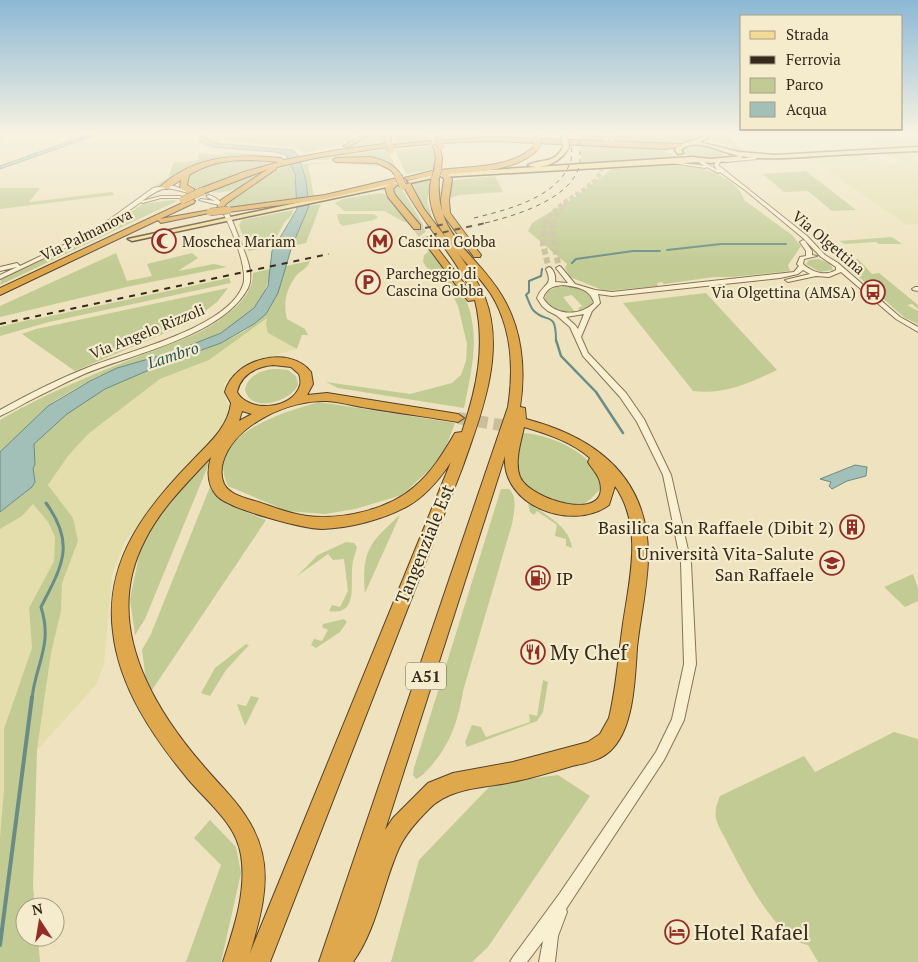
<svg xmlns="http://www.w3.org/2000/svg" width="918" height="962" viewBox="0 0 918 962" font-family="'PT Serif',serif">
	<rect width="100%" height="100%" fill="#eee3be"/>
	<g fill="#e3deac">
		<polygon points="855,132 918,132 918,147 886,149"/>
		<polygon points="918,152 918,224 907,225 810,158 860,154 881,166 902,164 886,154"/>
		<polygon points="268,317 268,333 297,349 248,363 235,371 224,384 226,402 230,407 230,416 125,541 112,575 104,664 96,685 37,750 51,653 61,611 62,583 78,541 73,518 48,486 68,456 88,434 160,379 209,360"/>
		<polygon points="33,504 48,522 55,537 54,561 29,608 32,648 4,729 4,789 0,837 0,529 22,516"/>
	</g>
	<g fill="#c1cb93">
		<polygon points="265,132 362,132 352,141 306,153 294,147 226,140 228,137"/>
		<polygon points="373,132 383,132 386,145 343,149 362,141"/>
		<polygon points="391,132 424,132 429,141 395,144"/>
		<polygon points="435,132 492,132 481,136 439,140"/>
		<path d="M580,132H606L601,140L615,142L622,132H705V135C680,153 611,142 580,140Z"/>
		<path d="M714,132H723L747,153C734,150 726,142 713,141L711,138Z"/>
		<path d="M690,145C701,144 718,145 723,155C712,163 692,160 682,152L683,147Z"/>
		<polygon points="432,146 436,155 434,169 406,174 395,150"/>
		<path d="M581,146C598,147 667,145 676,157L582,166Z"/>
		<path d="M388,149L395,166C368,153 338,161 310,160Z"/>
		<path d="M223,152L269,155L283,159C262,158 241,152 220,159C196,166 177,182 152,188L169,177L173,163L199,160L198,154C207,152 217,157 225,154Z"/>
		<path d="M230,159L273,162L240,172L197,190L190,184L184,186C187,167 214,164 230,159Z"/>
		<polygon points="349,161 382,164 377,166 337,162 308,165 314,196 308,197 302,164"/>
		<path d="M685,164C705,169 738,177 744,200L792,235L801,246L788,265L790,271L732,277H714L664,284L662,282L657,283L658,286L605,291L570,277L565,268L567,264L528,231L532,223L574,198L612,169Z"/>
		<polygon points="293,165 297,200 227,209 228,203 278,169"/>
		<path d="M271,168C252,181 234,195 211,192L242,178Z"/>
		<polygon points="806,171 856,210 832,211 808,191 784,192 763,174"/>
		<polygon points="495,176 503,192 459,195 451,198 450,183 455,180"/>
		<polygon points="431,180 427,201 434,224 426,217 411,184"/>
		<polygon points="400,186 424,226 421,227 393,193 393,189"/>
		<polygon points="0,188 40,188 29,202 112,192 114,195 0,209"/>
		<polygon points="379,193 386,194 408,222 404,222 384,211 344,211 335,203 343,199"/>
		<polygon points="173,200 177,201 0,285 1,279 95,236 143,204"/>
		<polygon points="321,204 306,243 292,246 309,206"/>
		<polygon points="293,210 292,215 284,223 276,238 260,249 248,251 239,225 242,220"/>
		<polygon points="339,214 374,214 378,217 374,220 343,226 339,223 337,214"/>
		<polygon points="892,237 902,244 879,244 876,242 845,244 839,241"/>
		<path d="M427,250C437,253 442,262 449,271C484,316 475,356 464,408L338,388L326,382L410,394L452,383L461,375L466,361L467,344L458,306L448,286L432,275L423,262L424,255L428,252Z"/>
		<polygon points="116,253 127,281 152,276 147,264 192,253 198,258 178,271 214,264 227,267 131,286 0,317 0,306"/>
		<polygon points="818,259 830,263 833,270 820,272 806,264 809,260"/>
		<polygon points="858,259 872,274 879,273 918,305 918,309 912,304 907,305 918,311 918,324 905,318 841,261"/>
		<path d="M310,261C307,269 301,270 296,276C286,289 283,304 287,319L305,329L308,335H302L297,349L268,333L266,325L267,318L209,360L160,379L88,434L68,456L48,485L73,518L78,541L62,583L61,611L51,653L37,750L33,887L35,907H25V937H38L40,962H0V837L4,789V729L32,648L29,608L54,561L55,537L48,522L33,504L22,516L0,529V512L32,487L35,482L33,468L35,465L34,444C61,408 123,378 165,363C195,352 227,344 253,325C272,310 279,287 286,266Z"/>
		<path d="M270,269C263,347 143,351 89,381C75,389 59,397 47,407C31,421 17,439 0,452V420C44,394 92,375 139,356C166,345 198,337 222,318C237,307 253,293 253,273Z"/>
		<polygon points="229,278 231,283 49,322 0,336 0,327 32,319 32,320"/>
		<path d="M569,286L585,290L593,299L591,306L580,310L578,308L582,306L572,295L563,297L575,312C563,312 550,310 545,298L548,291L557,287Z"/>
		<polygon points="228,288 217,302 191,322 75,371 22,334 36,329"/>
		<path d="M706,293L777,370C749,383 725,395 693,391L623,303Z"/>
		<path d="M278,369L288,370L296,376L298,385C290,402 250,414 245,389C249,374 264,369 278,369Z"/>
		<path d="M319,402L455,423L444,452L428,471L402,495L355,509L325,514L287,511L228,486C203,435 284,412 319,402Z"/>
		<path d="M523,433C552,435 600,455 601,488C595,494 589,503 580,505C558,509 528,491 516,473Z"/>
		<polygon points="212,456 145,619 135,635 130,599 141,546 161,512"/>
		<polygon points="210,487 226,504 266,520 148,696 142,650 151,634"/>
		<path d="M501,489H509C518,497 514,512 512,524L463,691C458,721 451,743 431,766C426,771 422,777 416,779L413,775L414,768Z"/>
		<path d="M528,503C544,514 570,526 572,548L566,546V539L555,536L557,525L537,511L534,515L530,512Z"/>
		<path d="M400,515L365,593C361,551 370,542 400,515Z"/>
		<path d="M346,542L354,543L357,547C355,555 352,562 352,571C351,587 357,616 329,611L332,605L340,607L348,591L344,559L333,560L328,554L297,576L318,555Z"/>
		<polygon points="913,574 918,588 918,601 905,607 884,587"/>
		<polygon points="344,619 347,622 340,632 316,648 311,645 314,639 322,641 328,630 322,627 323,624"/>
		<polygon points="246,644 249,645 226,670 210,696 201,693 215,668"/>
		<polygon points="543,680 548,682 543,712 537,721 467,747 465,742 472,725 481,727 486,737 530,722 529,714 537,716"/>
		<polygon points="251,696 259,698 245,726 237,704 246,706"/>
		<path d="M894,732L918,739V962H818L808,945C772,938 737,859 720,829C713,815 715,809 720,796L804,756L815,772Z"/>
		<polygon points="558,775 590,796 488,947 472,962 391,962 419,860 492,784"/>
		<polygon points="210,820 236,847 241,873 221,962 186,962 221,865 194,838"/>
	</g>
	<g fill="#a2bfb8" stroke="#698d86">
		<polygon points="95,132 104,132 0,169 0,166"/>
		<polygon points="201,132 208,132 206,135 209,141 222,144 293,150 299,156 306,181 309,206 292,246 278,293 266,314 254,324 221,343 163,364 105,389 67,414 34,444 35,465 33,468 35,482 32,487 0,512 0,452 48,406 90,381 117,368 173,352 221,333 254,308 268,286 272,251 297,209 295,174 286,155 276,152 212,147 199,141"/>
		<polygon points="855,465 867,467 866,476 847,481 832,489 829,486 831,482 820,479"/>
	</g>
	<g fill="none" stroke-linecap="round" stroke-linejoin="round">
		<g stroke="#698d86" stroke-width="2">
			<polyline points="667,250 721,244 786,244"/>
			<polyline points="572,263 576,259 633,251 660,251"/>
			<path d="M542,269L541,276L529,281V292L526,295C528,299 530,306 533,310C547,325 556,309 556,341"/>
		</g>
		<polyline stroke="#698d86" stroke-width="2.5" points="556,340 561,356 596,392 623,433"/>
		<path stroke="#698d86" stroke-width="3" d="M32,698C36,663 53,645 41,607C62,566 76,544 46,503"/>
		<polyline stroke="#698d86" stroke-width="4" points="0,945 32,697"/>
		<g stroke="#c9be9e" stroke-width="4.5" stroke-dasharray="4.5 2.5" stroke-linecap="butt">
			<polyline points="608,169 611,142"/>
			<path d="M545,223C558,198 594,192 602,169C606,160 604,150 605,141"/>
			<polyline points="553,223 559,211 566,204"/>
		</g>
		<g stroke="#c9be9e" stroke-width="6" stroke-dasharray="6 3" stroke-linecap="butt">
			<polyline points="546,222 543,244 549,269"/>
			<polyline points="554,222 552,234 559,268"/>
		</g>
		<g stroke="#c9be9e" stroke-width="7" stroke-dasharray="7 4" stroke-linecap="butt">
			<polyline points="430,145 442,144"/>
			<polyline points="386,149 396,148"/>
			<polyline points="191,191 213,194"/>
		</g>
		<polyline stroke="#c9be9e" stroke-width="9" stroke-dasharray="9 5" stroke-linecap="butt" points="417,227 426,239"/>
		<polyline stroke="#c9be9e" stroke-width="12" stroke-dasharray="12 6" stroke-linecap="butt" points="458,418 525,429"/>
		<g stroke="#867357" stroke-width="2">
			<g id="minor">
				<polygon points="0,132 3,132 2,138 0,139"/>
				<polygon points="609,132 613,132 606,142 604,142"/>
				<polygon points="616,132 620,132 612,143 610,143"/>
				<path d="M755,157L757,159L726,162L721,161L718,165L807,236L825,255L838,263L900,317L918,327V332L896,319L841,272L829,277L816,276L788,282L785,280L810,274L803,270L798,274L780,278L612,296L598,294L600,303L592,311L581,337L588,353L626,393L644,419L671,475L691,563L696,664L684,720L664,760L566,909L567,912L558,936L555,962H539L543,941L527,962H510L513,957L560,893L656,752L672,719L684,664L681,563L663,475L637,422L620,397L583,356L570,327L556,315L548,311L542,306L537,298C543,282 554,287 546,269L549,267C554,269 556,277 555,282L568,283L556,268L559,266L561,267L575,284L595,290L612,292L794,272L799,266L797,264L800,257L806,256V251L800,242L803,240L805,241L812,251V255L817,256L804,259L803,264C812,272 825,277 836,270V267L821,257L803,238L745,190L720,172L718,173L707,167L705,168L672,163L674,162L705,166L697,161L699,159L717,170L714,165L719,158L726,160ZM563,285C576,287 590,288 594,303C579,317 554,316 543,298C547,288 552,286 563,285ZM584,314L578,329L575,325L566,317Z"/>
				<path d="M171,185L190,192L188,193C164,186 163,186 142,201L161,196H180L182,197L180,198H161L143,203L141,202L99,232L0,279V275L17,267L0,271V267L17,263L20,266L95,230L153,188Z"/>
				<path d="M209,195C228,201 233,224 240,240C245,254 255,273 248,288C222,337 130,354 82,375C64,383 45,393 27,402C18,407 9,412 0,416V410C29,394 58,379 89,367C128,351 228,328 243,285C249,269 228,217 217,204H215L199,200L201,199L215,201L207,197V196Z"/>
				<polygon points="915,287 918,287 918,291 913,290 912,289"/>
			</g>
		</g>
		<g stroke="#53412c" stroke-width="3">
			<g id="major">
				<polygon points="560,132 564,132 567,140 563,140"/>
				<path d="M707,132H712L708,138L699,142L739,152L775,155L918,147V151C885,152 852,154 819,156C792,158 765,160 739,156C722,153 696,136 681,150L683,153L678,154L675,150C682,139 700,143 707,132Z"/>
				<path d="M564,145L569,146C564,160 542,172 528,165C543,158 555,165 564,145Z"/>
				<polygon points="741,156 743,159 711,163 700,162 442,177 439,175 442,173 692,157 711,159"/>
				<polygon points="431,175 433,176 433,178 410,183 407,181"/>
				<polygon points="399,181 401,182 401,184 132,241 128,239"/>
			</g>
		</g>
		<g stroke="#53412c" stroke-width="2">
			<g id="highway">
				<polygon points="368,132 375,132 348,147 343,146"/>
				<polygon points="385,132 391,132 391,144 386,143"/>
				<polygon points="493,137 681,144 684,146 666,149 493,141 440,143 437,141"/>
				<polygon points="431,141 429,144 395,147 392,145"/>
				<path d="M385,144L387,147L315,158L277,167L276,169L227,203L221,210L217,208L221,200L268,169L205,193H199V189L244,172L279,162C247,159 218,157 189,175L187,185L194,189V193H188L180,188L181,180L167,189L160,187C195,155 237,154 281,158L284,160L338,150Z"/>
				<path d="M436,144L439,146L442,157L441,170C473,166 509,169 535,146L540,147C518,172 479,171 448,174L452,179L449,200L450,213L481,255L480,257H474L442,213L441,200L444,179L439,171L434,169L436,157L433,146Z"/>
				<path d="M370,157C385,160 393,164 402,176L398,178L400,182L394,183L397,185L393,189L395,195L420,225V229H414L388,197L385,188L390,184L325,199L228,212L224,210L228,208L325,195L397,178L391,170L377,163L336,162L333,160L336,158Z"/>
				<polygon points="432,171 436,173 435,175 408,180 404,178"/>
				<path d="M432,177L439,179C435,237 476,252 502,296C522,329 526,369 520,407L525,408L526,419C598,438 650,479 648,560C647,589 640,619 637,648C635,677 634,726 613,748C603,760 586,763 572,766C552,772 532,778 512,782C484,788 450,787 429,809C418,820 406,833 399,848C382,886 377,929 353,962H319L508,407C514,369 512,328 491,294C481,279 468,266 457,252C468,267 478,281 485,298C506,352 481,415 463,466L270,962H223C234,928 247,891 241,855C236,823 207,802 188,779C153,737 119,687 113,632C104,562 145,509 192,461C208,444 228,428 231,403L225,392C233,359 289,344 311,372L313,384L307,395L327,393L458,414L464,418L458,422C428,417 398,413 368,408C355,406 341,402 327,401C291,399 234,424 223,462C221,469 221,477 224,484C231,497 251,499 264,504C278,509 292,514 307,516C342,520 388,510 414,487C432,472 444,452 455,433L462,432C477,388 486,346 475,300L468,301L422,239L429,237L473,295C455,255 423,224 403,185L410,183L424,209L447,239C435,221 425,200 432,177ZM273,365L291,367L299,374C300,377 301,382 300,385C293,410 248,413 237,392C241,374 256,367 273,365ZM242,411L252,414L239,421ZM524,427C548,434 572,442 590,458L588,462C592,469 598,474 600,482C610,523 531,501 520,477C514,462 521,442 524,427ZM505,456C501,506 572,532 609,505L615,486C645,529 628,584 622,631C618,660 616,689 609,718L600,734L588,742L513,762L453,773L428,783L393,818L385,830ZM211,457C207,471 207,485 217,496C229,509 303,529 322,529C350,528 381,520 406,507C425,497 439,480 451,462L250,953C259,922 270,886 262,853C253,814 225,792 201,763C148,701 103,620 145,540C161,508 187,483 211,457Z"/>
				<polygon points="191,199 195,201 194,203 160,219 210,210 214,212 161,223 158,220 0,295 0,288"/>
			</g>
		</g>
		<use href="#minor" fill="#f9efd1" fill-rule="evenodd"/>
		<use href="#major" fill="#f2db95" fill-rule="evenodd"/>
		<use href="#highway" fill="#dfa84d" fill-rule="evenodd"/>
		<g stroke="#352a1c" stroke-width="1" stroke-dasharray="4.5 4.5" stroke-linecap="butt">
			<path d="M474,218C506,210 557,198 570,163C574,154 570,142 570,132"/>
			<path d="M485,223C514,216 569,200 579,167C582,156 579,143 578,132"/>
		</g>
		<g stroke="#352a1c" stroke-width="2" stroke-dasharray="6 6" stroke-linecap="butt">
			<polyline points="425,228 445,224"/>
			<polyline points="431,235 490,222"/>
			<polyline points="0,324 329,254"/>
		</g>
		<g stroke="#53412c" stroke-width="7" stroke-linecap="butt">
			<polyline id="major-bridge" points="565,139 566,146"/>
		</g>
		<g stroke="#53412c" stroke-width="8" stroke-linecap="butt">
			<g id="highway-bridge">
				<polyline points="437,140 441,146"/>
				<polyline points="389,143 391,150"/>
				<polyline points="537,147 538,136"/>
				<polyline points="398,176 403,186"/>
				<polyline points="435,179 438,169"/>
				<polyline points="183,200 202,191"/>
				<polyline points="210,212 228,210"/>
			</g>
		</g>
		<use href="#major-bridge" stroke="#f2db95" stroke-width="5.5"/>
		<use href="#highway-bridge" stroke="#dfa84d" stroke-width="7"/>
	</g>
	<linearGradient id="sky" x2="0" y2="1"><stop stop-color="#8cb8d5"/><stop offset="0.5" stop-color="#f7f2e2"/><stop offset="1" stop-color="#f7f2e2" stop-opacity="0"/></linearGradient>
	<rect width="918" height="266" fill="url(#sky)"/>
	<defs>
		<g id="mosque-ring" transform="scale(1.25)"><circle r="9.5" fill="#f5ecce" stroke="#952d27" stroke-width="1.5"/><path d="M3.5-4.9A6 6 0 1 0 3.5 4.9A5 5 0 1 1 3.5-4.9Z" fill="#952d27"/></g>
		<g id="metro-ring" transform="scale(1.25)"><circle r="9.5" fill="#f5ecce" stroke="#952d27" stroke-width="1.5"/><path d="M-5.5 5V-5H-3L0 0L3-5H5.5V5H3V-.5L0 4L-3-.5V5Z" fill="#952d27"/></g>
		<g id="parking-ring" transform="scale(1.25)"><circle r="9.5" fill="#f5ecce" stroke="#952d27" stroke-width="1.5"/><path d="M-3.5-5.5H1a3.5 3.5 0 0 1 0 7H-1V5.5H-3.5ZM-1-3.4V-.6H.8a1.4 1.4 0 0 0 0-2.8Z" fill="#952d27"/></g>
		<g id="bus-ring" transform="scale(1.25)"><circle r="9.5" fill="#f5ecce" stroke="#952d27" stroke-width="1.5"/><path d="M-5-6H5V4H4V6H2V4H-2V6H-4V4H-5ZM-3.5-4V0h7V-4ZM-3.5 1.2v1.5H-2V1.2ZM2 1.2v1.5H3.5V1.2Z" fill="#952d27"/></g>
		<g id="building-ring" transform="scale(1.25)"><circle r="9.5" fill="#f5ecce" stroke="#952d27" stroke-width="1.5"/><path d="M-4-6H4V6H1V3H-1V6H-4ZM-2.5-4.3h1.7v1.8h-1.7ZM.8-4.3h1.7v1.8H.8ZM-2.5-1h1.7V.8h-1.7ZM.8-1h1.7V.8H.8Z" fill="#952d27"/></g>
		<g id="university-ring" transform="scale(1.25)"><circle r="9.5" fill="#f5ecce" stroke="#952d27" stroke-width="1.5"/><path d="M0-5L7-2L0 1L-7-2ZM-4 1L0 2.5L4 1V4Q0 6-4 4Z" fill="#952d27"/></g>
		<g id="fuel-ring" transform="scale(1.25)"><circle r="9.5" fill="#f5ecce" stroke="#952d27" stroke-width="1.5"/><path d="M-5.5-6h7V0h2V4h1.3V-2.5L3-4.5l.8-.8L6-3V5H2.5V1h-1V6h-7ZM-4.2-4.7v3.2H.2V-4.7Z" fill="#952d27"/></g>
		<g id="restaurant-ring" transform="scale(1.25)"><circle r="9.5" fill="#f5ecce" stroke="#952d27" stroke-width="1.5"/><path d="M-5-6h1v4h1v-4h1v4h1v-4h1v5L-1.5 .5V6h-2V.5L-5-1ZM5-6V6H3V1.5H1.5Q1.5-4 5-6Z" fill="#952d27"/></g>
		<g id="hotel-ring" transform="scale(1.25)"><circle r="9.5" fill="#f5ecce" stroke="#952d27" stroke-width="1.5"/><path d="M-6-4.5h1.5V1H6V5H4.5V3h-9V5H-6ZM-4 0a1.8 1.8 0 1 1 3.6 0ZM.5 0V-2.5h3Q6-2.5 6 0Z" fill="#952d27"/></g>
	</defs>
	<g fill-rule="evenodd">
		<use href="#mosque-ring" x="164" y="241"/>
		<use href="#metro-ring" x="380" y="241"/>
		<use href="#parking-ring" x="368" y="282"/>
		<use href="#bus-ring" x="873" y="292"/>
		<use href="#building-ring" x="852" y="527"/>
		<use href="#university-ring" x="832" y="563"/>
		<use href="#fuel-ring" x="538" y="578"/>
		<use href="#restaurant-ring" x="533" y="652"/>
		<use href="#hotel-ring" x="677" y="932"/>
	</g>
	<g text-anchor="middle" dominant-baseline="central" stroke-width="4.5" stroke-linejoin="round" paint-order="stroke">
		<g font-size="15" fill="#352a1c" stroke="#f5ecce">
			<text transform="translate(86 234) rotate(-26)">Via Palmanova</text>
			<text transform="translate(829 242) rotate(40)">Via Olgettina</text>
			<text transform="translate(147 331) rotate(-22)">Via Angelo Rizzoli</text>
		</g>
		<g font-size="15" fill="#352a1c" stroke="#f5ecce" text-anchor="start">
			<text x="182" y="241">Moschea Mariam</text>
			<text x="398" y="241">Cascina Gobba</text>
			<text x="386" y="273">Parcheggio di<tspan x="386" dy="17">Cascina Gobba</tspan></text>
			<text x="856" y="292" text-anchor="end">Via Olgettina (AMSA)</text>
		</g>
		<g font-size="16" font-style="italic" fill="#2b5555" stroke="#f5ecce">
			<text transform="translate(173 355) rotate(-18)">Lambro</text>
		</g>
		<rect fill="#f5ecce" stroke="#6f6451" stroke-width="1" x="406" y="662.5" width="40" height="27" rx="4"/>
		<g font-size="16" font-weight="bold" fill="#352a1c">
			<text x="426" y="676">A51</text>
		</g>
		<g font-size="18" fill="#352a1c" stroke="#f5ecce" text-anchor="end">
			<text x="834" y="527">Basilica San Raffaele (Dibit 2)</text>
			<text x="814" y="553">Università Vita-Salute<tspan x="814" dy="21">San Raffaele</tspan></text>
			<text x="556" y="578" text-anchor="start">IP</text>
		</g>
		<g font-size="18" fill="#352a1c" stroke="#f5ecce">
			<text transform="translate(424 544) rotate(-68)">Tangenziale Est</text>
		</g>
		<g font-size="21" fill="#352a1c" stroke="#f5ecce" text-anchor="start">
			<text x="550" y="652">My Chef</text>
			<text x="694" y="932">Hotel Rafael</text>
		</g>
	</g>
	<rect x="740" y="15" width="162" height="115" fill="#f5ecce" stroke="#a89e87"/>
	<rect x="750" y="31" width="25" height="8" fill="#f2db95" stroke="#a89e87"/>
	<text x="786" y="40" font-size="15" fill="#352a1c">Strada</text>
	<rect x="750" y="56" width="25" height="8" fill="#352a1c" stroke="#a89e87"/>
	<text x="786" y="65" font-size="15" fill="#352a1c">Ferrovia</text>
	<rect x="750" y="78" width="25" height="15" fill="#c1cb93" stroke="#a89e87"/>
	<text x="786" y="90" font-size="15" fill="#352a1c">Parco</text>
	<rect x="750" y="102" width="25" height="15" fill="#a2bfb8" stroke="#a89e87"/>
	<text x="786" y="115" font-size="15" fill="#352a1c">Acqua</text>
	<g transform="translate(40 922) rotate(348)"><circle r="24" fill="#f5ecce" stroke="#a89e87"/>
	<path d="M0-4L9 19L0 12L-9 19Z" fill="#952d27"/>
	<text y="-8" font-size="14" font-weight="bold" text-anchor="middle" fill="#352a1c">N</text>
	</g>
</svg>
